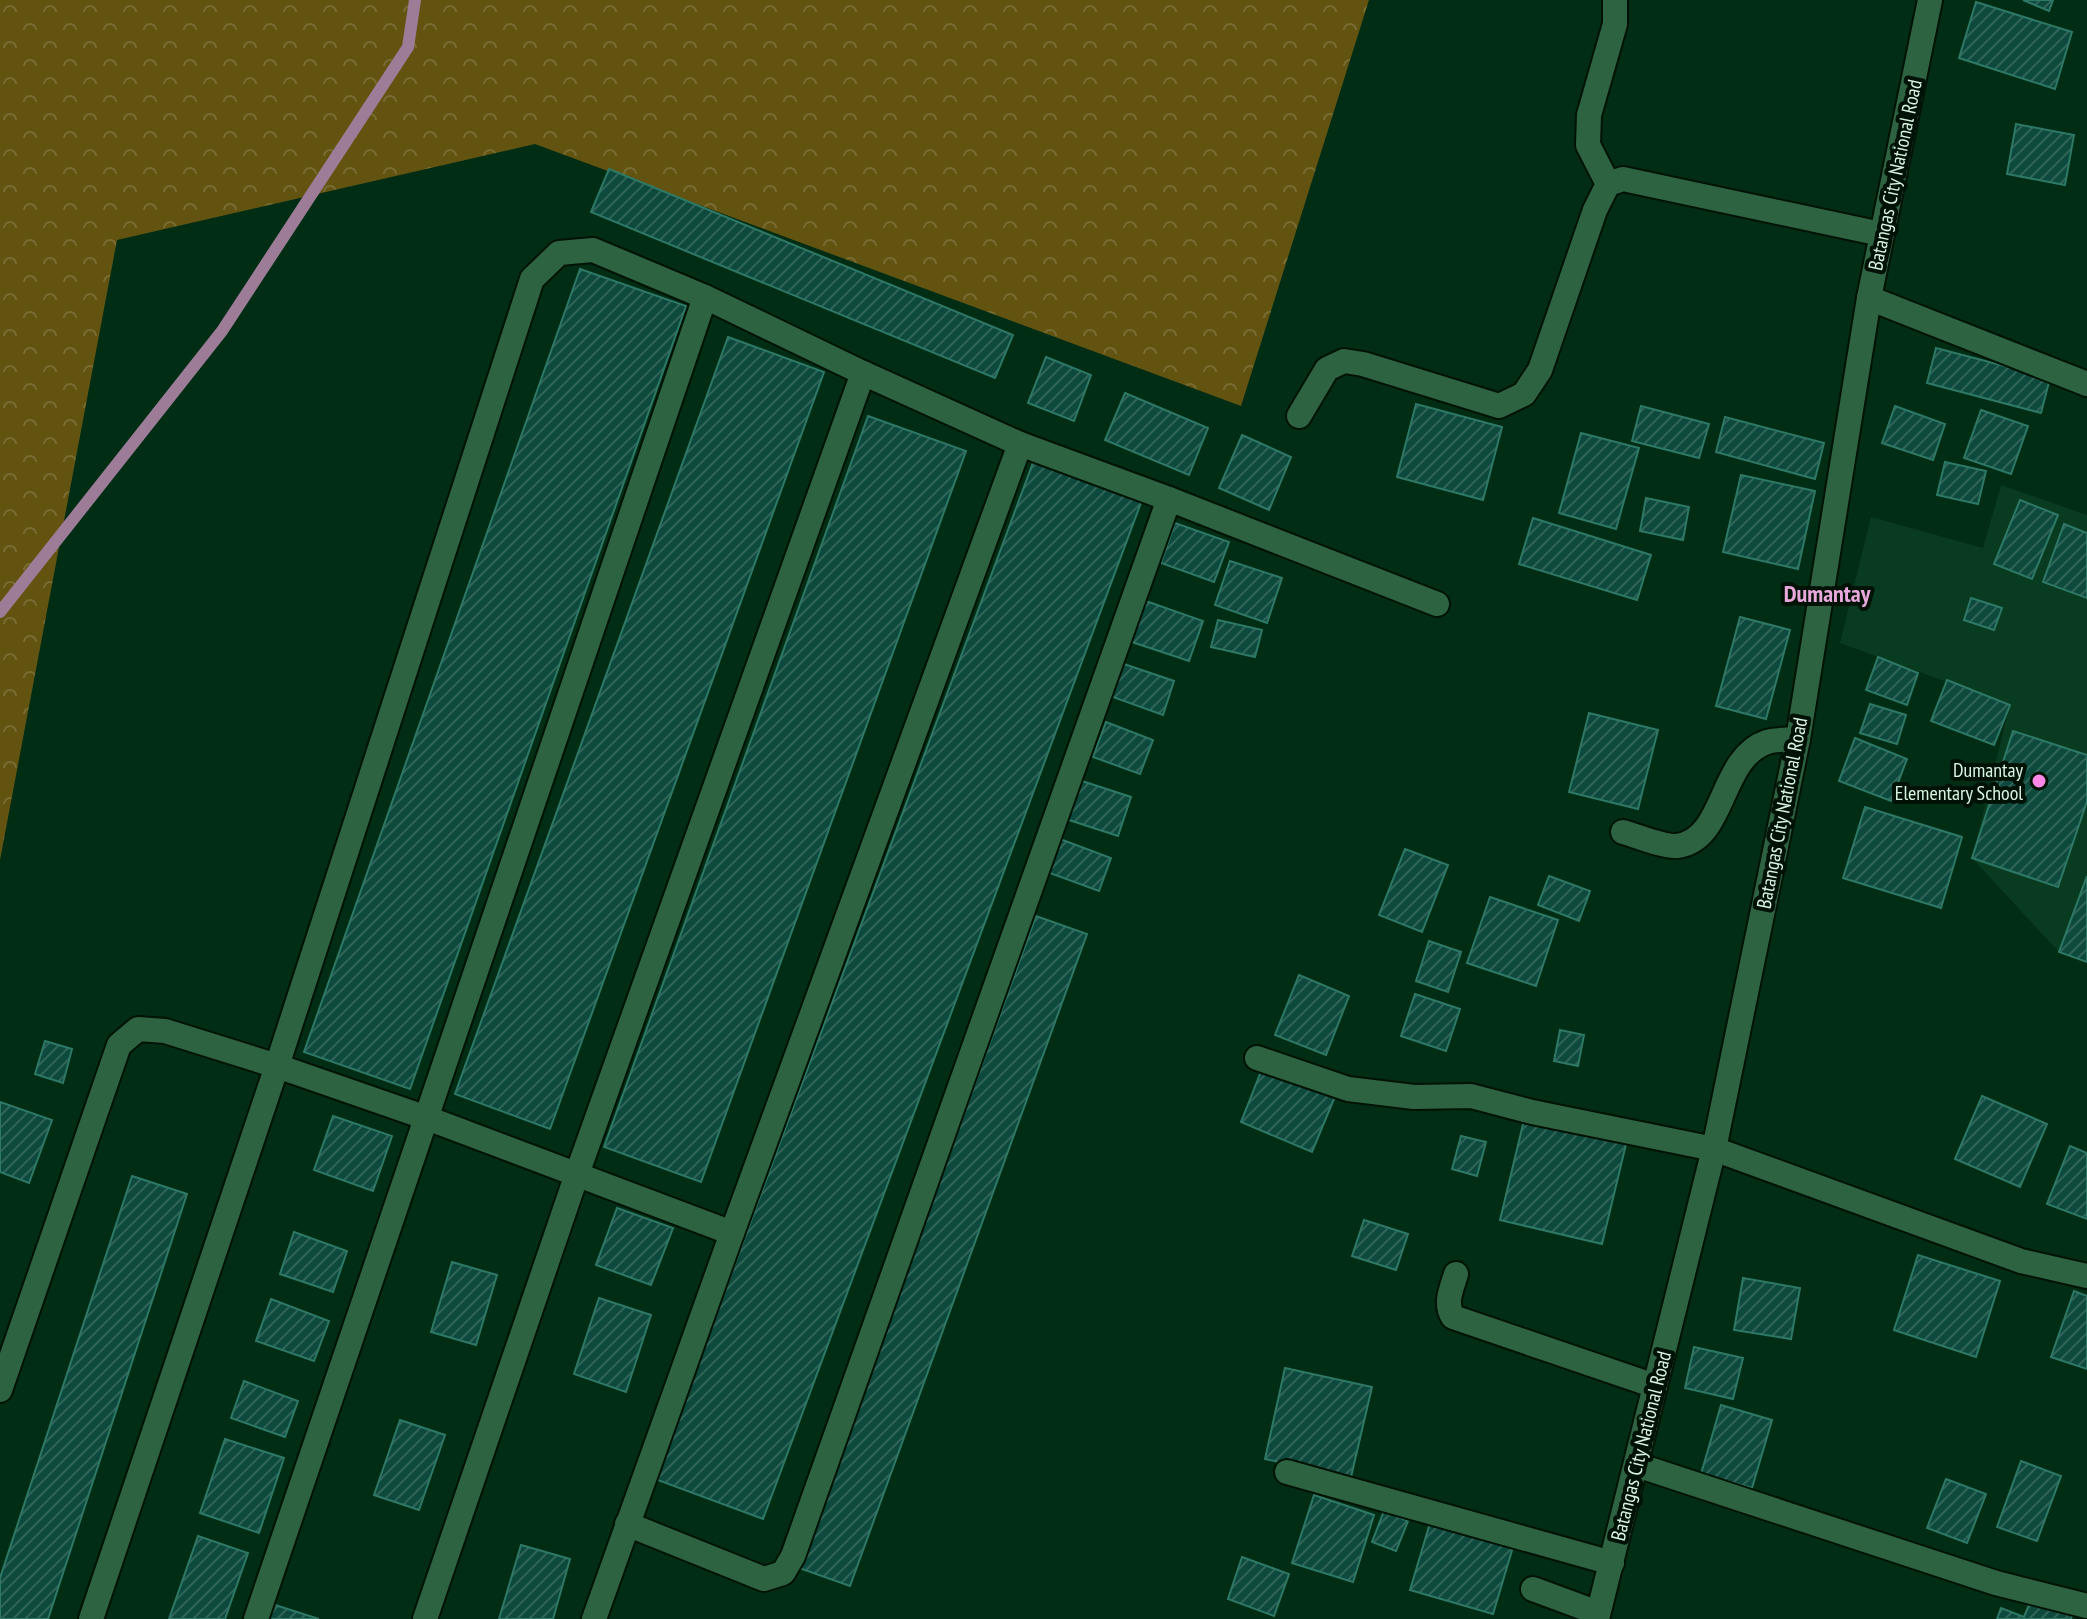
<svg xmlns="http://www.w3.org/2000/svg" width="2087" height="1619" viewBox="0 0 2087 1619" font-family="'PT Sans Narrow',sans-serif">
	<defs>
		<pattern id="forest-crowns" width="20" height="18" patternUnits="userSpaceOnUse" patternTransform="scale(2)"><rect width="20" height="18" fill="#635311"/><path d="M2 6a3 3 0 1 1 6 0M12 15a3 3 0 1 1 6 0" fill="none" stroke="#796c33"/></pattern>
		<pattern id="building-hatch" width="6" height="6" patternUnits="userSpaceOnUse" patternTransform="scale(2)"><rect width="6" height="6" fill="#0d493c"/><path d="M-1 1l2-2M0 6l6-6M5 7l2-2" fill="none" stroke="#306458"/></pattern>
	</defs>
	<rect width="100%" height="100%" fill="#022d15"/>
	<polygon fill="#093b20" points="2001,485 2087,515 2087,961 2059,952 1972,858 2010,705 1840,643 1871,517 1983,548"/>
	<polygon fill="url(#forest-crowns)" points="0,0 1369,0 1241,406 535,144 117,240 0,860"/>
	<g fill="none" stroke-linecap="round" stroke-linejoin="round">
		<polyline stroke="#9d7c98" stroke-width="12" points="0,612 222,331 408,47 415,0"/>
	</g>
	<g fill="url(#building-hatch)" stroke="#2e7866" stroke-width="2">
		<polygon points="2023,0 2053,0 2049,11"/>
		<polygon points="1976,2 2072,32 2055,89 1959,58"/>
		<polygon points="2016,124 2074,135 2065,185 2007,174"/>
		<polygon points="609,169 1013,335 995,378 591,212"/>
		<polygon points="580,269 686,306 410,1089 304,1052"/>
		<polygon points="728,337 824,372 550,1129 455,1094"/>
		<polygon points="1936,348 2050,378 2041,413 1927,383"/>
		<polygon points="1046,357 1091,375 1074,421 1028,403"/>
		<polygon points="1125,393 1208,428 1189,475 1105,440"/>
		<polygon points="1416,404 1502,427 1483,500 1397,477"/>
		<polygon points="1641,406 1709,424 1699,458 1632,441"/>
		<polygon points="1895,406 1945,424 1933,460 1882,443"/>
		<polygon points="1981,410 2028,426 2011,474 1964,458"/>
		<polygon points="868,416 966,451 701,1182 604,1147"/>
		<polygon points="1725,417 1824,443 1815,479 1716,452"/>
		<polygon points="1581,433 1639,448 1616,529 1559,513"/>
		<polygon points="1242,435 1291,457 1269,510 1219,488"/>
		<polygon points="1034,460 1142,500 763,1519 655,1479"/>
		<polygon points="1945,462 1986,471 1978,504 1937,495"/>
		<polygon points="1741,475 1815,491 1798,569 1723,552"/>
		<polygon points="1646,498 1689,507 1683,540 1640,531"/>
		<polygon points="2020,500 2058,515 2032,579 1994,564"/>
		<polygon points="1533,518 1651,555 1637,600 1519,564"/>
		<polygon points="1175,523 1229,542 1214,582 1161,563"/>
		<polygon points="2064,524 2087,533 2087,598 2043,582"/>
		<polygon points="1230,561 1282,578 1267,623 1215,605"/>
		<polygon points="1971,598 2002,608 1994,630 1964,620"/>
		<polygon points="1143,600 1203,621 1189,661 1129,641"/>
		<polygon points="1740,617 1790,630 1766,719 1716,706"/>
		<polygon points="1218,620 1262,630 1255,657 1211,647"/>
		<polygon points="1878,657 1918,673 1907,705 1866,690"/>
		<polygon points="1121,663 1174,681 1163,715 1110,696"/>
		<polygon points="1947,680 2010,705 1994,745 1931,721"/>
		<polygon points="1870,704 1906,715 1897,744 1860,733"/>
		<polygon points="1589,713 1658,730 1638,809 1569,792"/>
		<polygon points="1106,722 1153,740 1140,774 1093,757"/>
		<polygon points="2013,731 2087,755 2087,801 2058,887 1972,858"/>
		<polygon points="1855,738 1907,759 1891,801 1839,781"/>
		<polygon points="1079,780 1131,797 1118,836 1066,819"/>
		<polygon points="1865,807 1962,837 1941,908 1843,878"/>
		<polygon points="1060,839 1111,858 1099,891 1047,872"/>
		<polygon points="1405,849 1448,865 1422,932 1379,915"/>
		<polygon points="1549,876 1590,891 1579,921 1538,905"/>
		<polygon points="2087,876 2087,962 2059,952"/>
		<polygon points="1490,897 1558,920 1536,986 1467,963"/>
		<polygon points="1036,916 1087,934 850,1586 799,1568"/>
		<polygon points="1429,941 1461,952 1448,992 1416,981"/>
		<polygon points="1299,975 1349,996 1326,1055 1275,1035"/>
		<polygon points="1415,994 1460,1009 1446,1051 1401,1036"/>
		<polygon points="1560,1030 1584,1035 1578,1066 1554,1061"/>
		<polygon points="45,1041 72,1049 63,1083 35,1074"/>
		<polygon points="1264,1064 1336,1094 1312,1152 1241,1122"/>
		<polygon points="1982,1096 2047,1124 2020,1187 1955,1159"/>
		<polygon points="0,1102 52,1120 29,1183 0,1172"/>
		<polygon points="333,1116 392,1136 373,1191 314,1170"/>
		<polygon points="1525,1116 1627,1140 1602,1244 1500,1220"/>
		<polygon points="1461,1136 1486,1142 1477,1176 1452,1169"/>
		<polygon points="2070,1146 2087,1153 2087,1219 2047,1204"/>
		<polygon points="132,1176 187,1194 48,1619 0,1619 0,1578"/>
		<polygon points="617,1208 673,1228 651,1285 596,1265"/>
		<polygon points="1364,1220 1408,1234 1396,1270 1352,1256"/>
		<polygon points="294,1232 347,1251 333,1292 280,1274"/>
		<polygon points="1918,1255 2000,1281 1976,1357 1894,1330"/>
		<polygon points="452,1262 497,1275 476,1345 431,1332"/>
		<polygon points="1743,1278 1800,1288 1791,1339 1734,1330"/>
		<polygon points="2074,1291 2087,1296 2087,1369 2051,1357"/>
		<polygon points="599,1298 651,1315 626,1392 574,1374"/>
		<polygon points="271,1299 329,1321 314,1361 256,1341"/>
		<polygon points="1694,1347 1743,1358 1733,1399 1685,1388"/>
		<polygon points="1285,1368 1372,1387 1351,1477 1265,1459"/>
		<polygon points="244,1381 298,1401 285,1437 231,1418"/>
		<polygon points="1721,1405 1772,1420 1752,1488 1701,1474"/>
		<polygon points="400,1420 445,1435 419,1510 374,1495"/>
		<polygon points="225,1439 284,1458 259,1533 200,1513"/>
		<polygon points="2021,1461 2061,1476 2037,1541 1997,1527"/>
		<polygon points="1946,1479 1986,1494 1967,1543 1927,1528"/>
		<polygon points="1314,1495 1374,1515 1353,1582 1292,1563"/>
		<polygon points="1384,1511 1408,1521 1396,1551 1372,1542"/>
		<polygon points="1430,1523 1513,1547 1493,1614 1410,1590"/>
		<polygon points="198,1536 248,1553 225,1619 169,1619"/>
		<polygon points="521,1545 570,1559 553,1619 499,1619"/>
		<polygon points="1242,1557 1289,1574 1274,1616 1228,1599"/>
		<polygon points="2031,1600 2072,1615 2071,1619 1997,1619 2001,1608 2024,1617"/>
		<polygon points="272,1604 319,1619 267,1619"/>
	</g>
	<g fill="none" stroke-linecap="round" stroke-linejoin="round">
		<g stroke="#001305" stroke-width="28">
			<g id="minor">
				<polyline points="1608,184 1588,145 1589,115 1615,24 1615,0"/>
				<polyline points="1869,298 2087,384"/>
				<polyline points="1299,416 1327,369 1344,361 1363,364 1499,406 1524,394 1540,370 1595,210 1608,184 1623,179 1881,234"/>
				<path d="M1623,832C1638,836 1663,847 1677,846C1726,840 1719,758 1767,742C1776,739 1788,740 1798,739"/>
				<polyline points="1257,1058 1348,1089 1414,1097 1471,1096 1532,1112 1714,1149 2021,1261 2087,1276"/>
				<path d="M1456,1274C1452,1288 1444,1303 1453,1317L1655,1386"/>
				<polyline points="0,1390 119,1045 138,1029 165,1031 277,1066 427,1118 732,1233"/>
				<polyline points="1637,1465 1996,1583 2087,1606"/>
				<polyline points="1287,1472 1612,1563"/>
				<polyline points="627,1524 764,1579 783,1573 793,1556 1169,499"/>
				<polyline points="1533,1589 1598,1613"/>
				<polyline points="91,1619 277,1066 532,279 559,253 593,250 705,297 863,373 1020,444 1169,499 1437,604"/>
				<polyline points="256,1619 705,297"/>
				<polyline points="425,1619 577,1174 863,373"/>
				<polyline points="594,1619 732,1233 1020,444"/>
				<polyline points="1597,1619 1714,1149 1798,739 1869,298 1930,0"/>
			</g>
		</g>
		<use href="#minor" stroke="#2e6342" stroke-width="24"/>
	</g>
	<circle fill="#fb87e6" stroke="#001206" stroke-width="3" cx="2039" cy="781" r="8"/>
	<g text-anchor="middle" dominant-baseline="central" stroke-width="8" stroke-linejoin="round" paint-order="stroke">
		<g font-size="20" fill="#d8f4e0" stroke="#001206">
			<text transform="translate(1895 175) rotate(-78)">Batangas City National Road</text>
			<text transform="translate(1782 813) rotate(-79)">Batangas City National Road</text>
			<text transform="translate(1641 1446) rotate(-76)">Batangas City National Road</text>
		</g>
		<g font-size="20" fill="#d8f4e0" stroke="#001206" text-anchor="end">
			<text x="2023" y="770">Dumantay<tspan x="2023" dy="23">Elementary School</tspan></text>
		</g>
		<g font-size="24" font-weight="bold" fill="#e9a8db" stroke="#001206">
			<text x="1827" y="593">Dumantay</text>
		</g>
	</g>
</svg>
